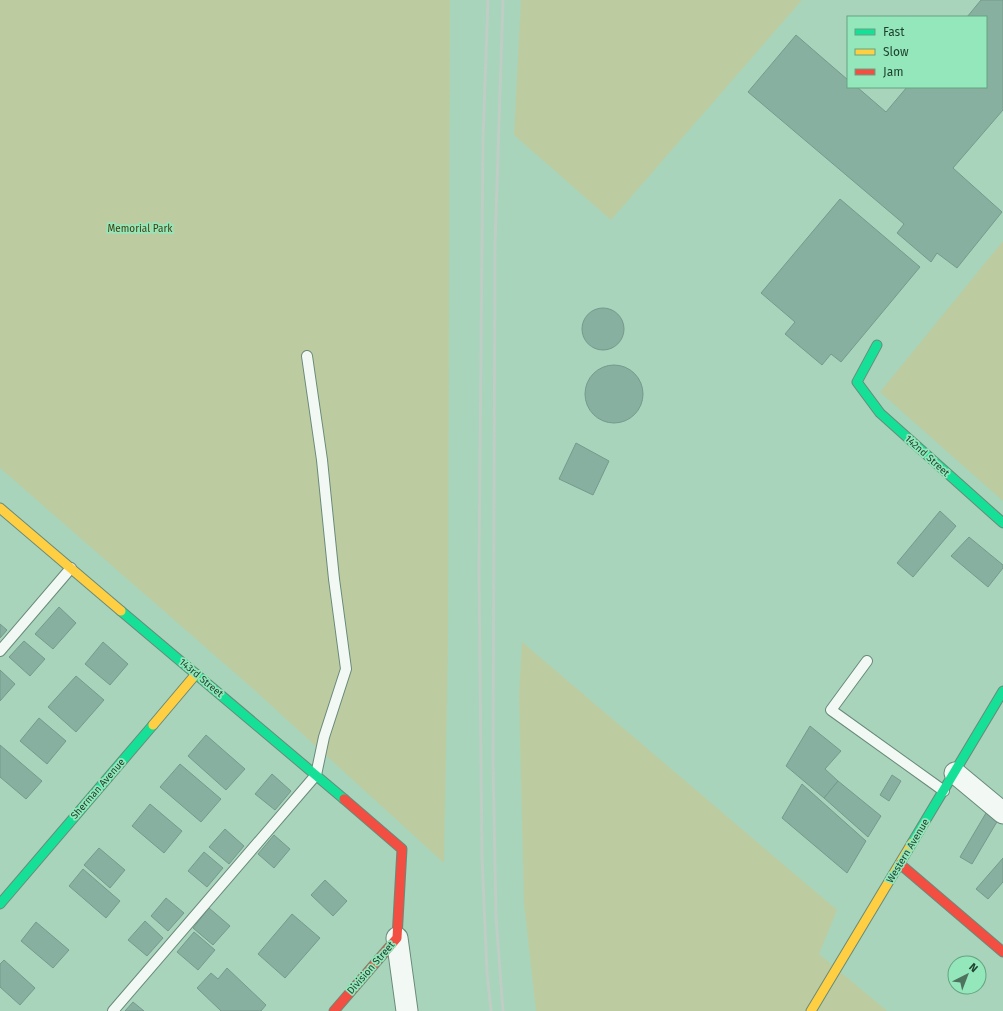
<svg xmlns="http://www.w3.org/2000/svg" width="1003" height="1011" viewBox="0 0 1003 1011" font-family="'Fira Sans',sans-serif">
	<rect width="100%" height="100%" fill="#a7d4bb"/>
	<g fill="#bdcca0">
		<polygon points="0,0 450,0 448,645 444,863 251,687 0,468"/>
		<polygon points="521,0 802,0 611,220 514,135"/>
		<polygon points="1003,241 1003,501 880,392"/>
		<polygon points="522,642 837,910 819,954 887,1011 536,1011 524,903 519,696"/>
	</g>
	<g fill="#87b0a1" stroke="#769a8c">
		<polygon points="981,0 1003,0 1003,110 953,168 1002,212 957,268 937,253 931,262 897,233 904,224 748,92 796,35 848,80 848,87 857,87 886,112 907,87 986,87 986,17 967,17"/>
		<polygon points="840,199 920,267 841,362 831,354 822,365 785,334 795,322 761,293"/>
		<circle cx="603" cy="329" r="21"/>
		<circle cx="614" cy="394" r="29"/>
		<polygon points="576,443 609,461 593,495 559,479"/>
		<polygon points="940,511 956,526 913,577 897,563"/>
		<polygon points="969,537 1003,565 1003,568 988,587 951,556"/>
		<polygon points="59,607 76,623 53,649 35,634"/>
		<polygon points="0,624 7,630 0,638"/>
		<polygon points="24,641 45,659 30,676 9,657"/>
		<polygon points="103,642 128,664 110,685 85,664"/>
		<polygon points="0,670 15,684 0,701"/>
		<polygon points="76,676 104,700 76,732 48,707"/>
		<polygon points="39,718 66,741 47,764 20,741"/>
		<polygon points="810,726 841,751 825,769 838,781 824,798 786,766"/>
		<polygon points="206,735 245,769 226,790 188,756"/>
		<polygon points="0,745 42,781 26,799 0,777"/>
		<polygon points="180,764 221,799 201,822 160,787"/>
		<polygon points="272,774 291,791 275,810 255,794"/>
		<polygon points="892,775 901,781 889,801 880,795"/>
		<polygon points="838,781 881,816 868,837 824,798"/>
		<polygon points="802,784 866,841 847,873 782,818"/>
		<polygon points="150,804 182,831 164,853 132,826"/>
		<polygon points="986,813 998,820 972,864 960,857"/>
		<polygon points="225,829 244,846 229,864 209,847"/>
		<polygon points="274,835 290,849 274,868 258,854"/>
		<polygon points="99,848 125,870 110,888 84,865"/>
		<polygon points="204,852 223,868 207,887 188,871"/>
		<polygon points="1003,858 1003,882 988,899 976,889"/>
		<polygon points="83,869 120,901 106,918 69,886"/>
		<polygon points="325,880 347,901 333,916 311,895"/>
		<polygon points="166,898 184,913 168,931 151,916"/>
		<polygon points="209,908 230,926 213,945 193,928"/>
		<polygon points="292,914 320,938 285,978 258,954"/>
		<polygon points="145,921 163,938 147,956 128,940"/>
		<polygon points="36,922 69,950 53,968 21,941"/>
		<polygon points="194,932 215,950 198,970 177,952"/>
		<polygon points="4,960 35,988 20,1005 0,987 0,964"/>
		<polygon points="227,968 266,1005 261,1011 221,1011 197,988 211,973 218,979"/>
		<polygon points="133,1002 144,1011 125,1011"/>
	</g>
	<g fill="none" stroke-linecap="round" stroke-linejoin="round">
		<g stroke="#698a79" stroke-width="12">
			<g id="lane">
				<polyline points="0,651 71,568"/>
				<polyline points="867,661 831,710 944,791"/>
				<polyline points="113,1011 316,775 324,737 346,669 334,579 322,460 307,356"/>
			</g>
		</g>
		<g stroke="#698a79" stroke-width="23">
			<g id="street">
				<polyline points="955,773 1003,813"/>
				<polyline points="397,938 407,1011"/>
			</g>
		</g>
		<g stroke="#698a79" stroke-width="11">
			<g id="fast">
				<polyline points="877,345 857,382 880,413 1003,523"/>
				<polyline points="121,611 344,799"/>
				<polyline points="912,843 1003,691"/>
				<polyline points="0,904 153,725"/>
			</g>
		</g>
		<g stroke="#698a79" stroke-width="11">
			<g id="slow">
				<polyline points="0,508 121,611"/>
				<polyline points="153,725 196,674"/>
				<polyline points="811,1011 912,843"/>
			</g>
		</g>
		<g stroke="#698a79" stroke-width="11">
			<g id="jam">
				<polyline points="900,864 1003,952"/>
				<polyline points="334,1011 397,938 402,849 344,799"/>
			</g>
		</g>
		<use href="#lane" stroke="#f2f9f5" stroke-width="10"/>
		<use href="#street" stroke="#f2f9f5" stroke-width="21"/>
		<use href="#fast" stroke="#16e098" stroke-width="9"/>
		<use href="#slow" stroke="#ffcf43" stroke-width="9"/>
		<use href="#jam" stroke="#f24e42" stroke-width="9"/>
		<g stroke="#bfcdc5" stroke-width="3">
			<polyline points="488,0 483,140 479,568 482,858 487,972 491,1011"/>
			<polyline points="503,0 495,246 493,761 496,917 503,1011"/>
		</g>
	</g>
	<g text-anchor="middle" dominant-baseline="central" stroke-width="3.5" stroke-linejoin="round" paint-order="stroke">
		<g font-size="10" fill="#443d0e" stroke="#94e7ba">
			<text x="140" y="229">Memorial Park</text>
		</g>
		<g font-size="10" fill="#1d3f2e" stroke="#94e7ba">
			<text transform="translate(927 456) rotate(42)">142nd Street</text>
			<text transform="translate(201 678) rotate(40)">143rd Street</text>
			<text transform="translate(98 789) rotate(-49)">Sherman Avenue</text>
			<text transform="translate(908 851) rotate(-59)">Western Avenue</text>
			<text transform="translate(371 968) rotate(-49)">Division Street</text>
		</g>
	</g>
	<rect x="847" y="16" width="140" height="72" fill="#94e7ba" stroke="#64a482"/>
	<rect x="855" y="29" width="20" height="6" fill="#16e098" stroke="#64a482"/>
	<text x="883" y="36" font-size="12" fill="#1d3f2e">Fast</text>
	<rect x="855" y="49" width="20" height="6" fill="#ffcf43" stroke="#64a482"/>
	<text x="883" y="56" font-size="12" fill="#1d3f2e">Slow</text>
	<rect x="855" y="69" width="20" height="6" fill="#f24e42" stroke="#64a482"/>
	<text x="883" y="76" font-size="12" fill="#1d3f2e">Jam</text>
	<g transform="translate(967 975) rotate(42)"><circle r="19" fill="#94e7ba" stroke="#64a482"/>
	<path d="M0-3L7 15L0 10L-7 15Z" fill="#4d735f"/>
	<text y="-6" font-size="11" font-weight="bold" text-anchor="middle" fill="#1d3f2e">N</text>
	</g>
</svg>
